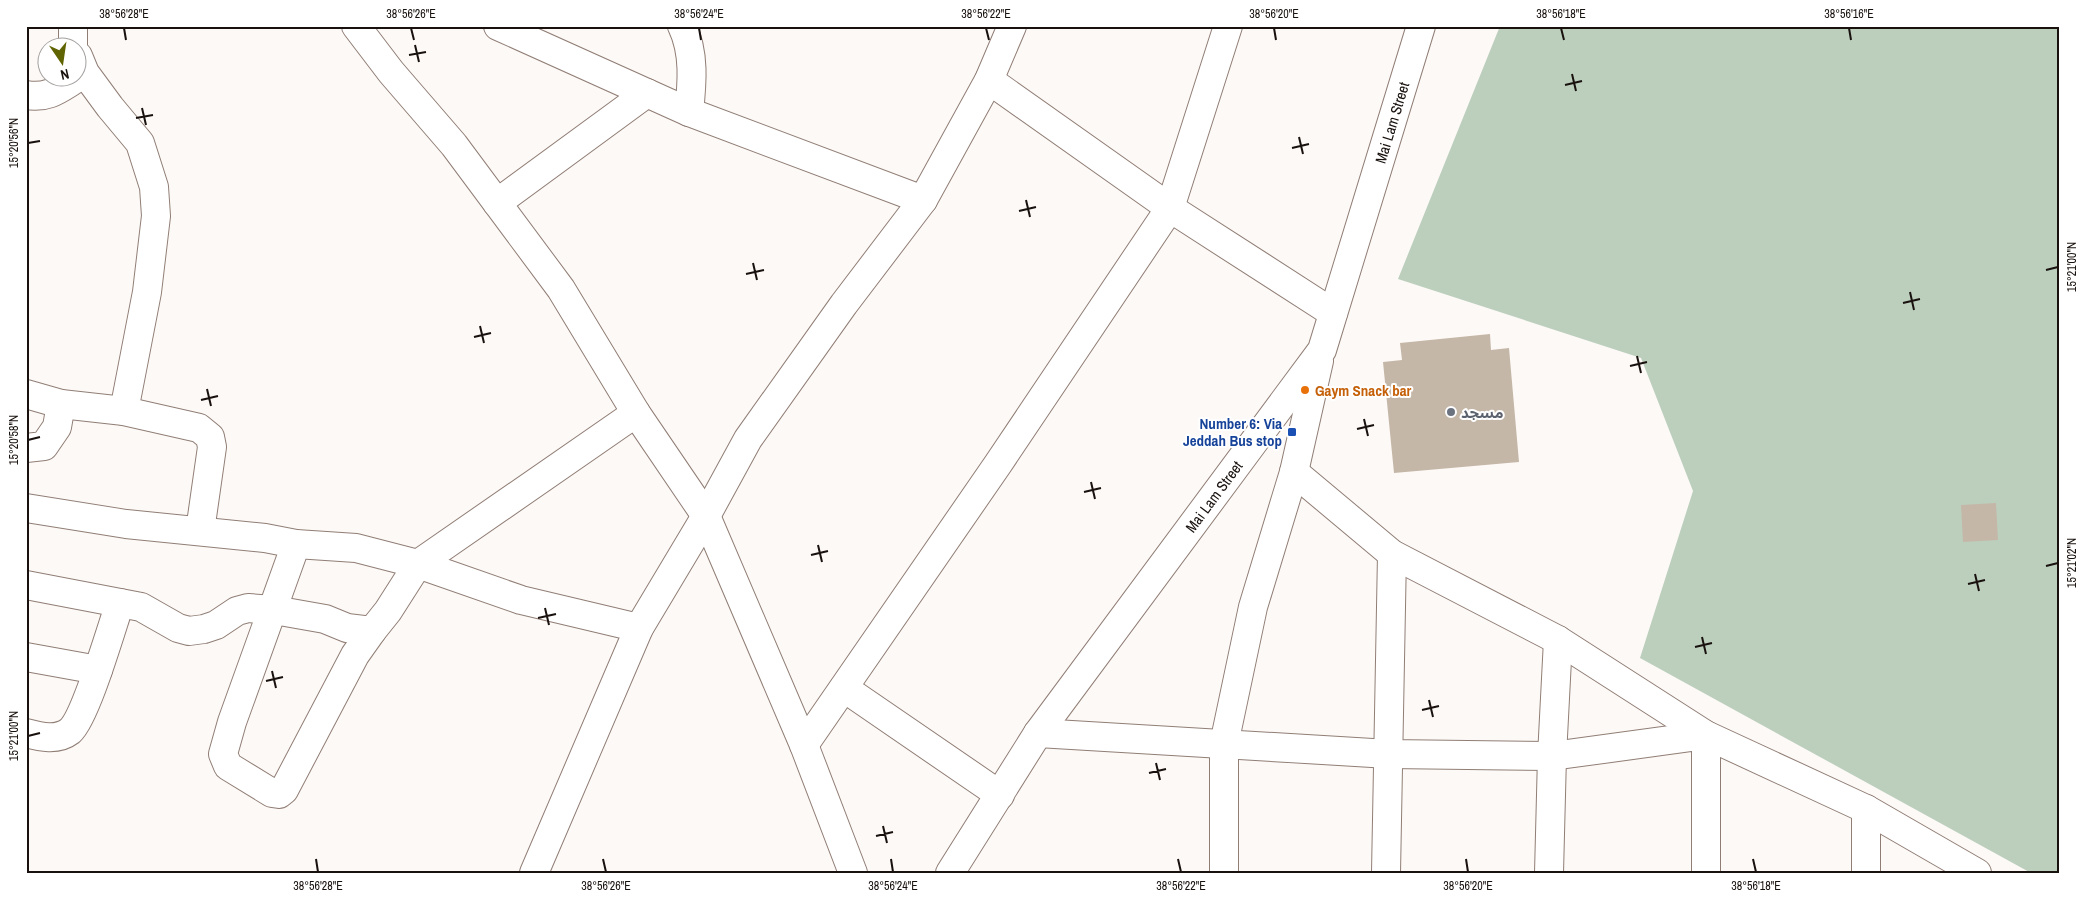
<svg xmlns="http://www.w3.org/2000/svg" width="2086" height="899" viewBox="0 0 2086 899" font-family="'Archivo Narrow','Noto Sans Arabic',sans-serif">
	<rect width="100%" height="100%" fill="#fdf9f7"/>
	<polygon fill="#bccfbd" points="1500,26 2060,26 2060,873 2031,873 1640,658 1693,491 1641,358 1398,279"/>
	<g fill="#c5b7a7">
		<polygon points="1490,334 1491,350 1509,348 1519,462 1394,473 1383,362 1402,360 1400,343"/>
		<polygon points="1996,503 1998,540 1963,542 1961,505"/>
	</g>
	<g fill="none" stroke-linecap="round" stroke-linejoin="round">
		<g stroke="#907e75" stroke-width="30">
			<g id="street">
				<polyline points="73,26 73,48"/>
				<polyline points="356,26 391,72 454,145 561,289 636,413 706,516 804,745 853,873"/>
				<polyline points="498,26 689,112 923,200"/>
				<path d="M682,26C695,53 692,84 689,112"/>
				<polyline points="78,56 85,73 110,107 140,143 154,187 156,216 147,292 124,411"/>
				<polyline points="989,80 1170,208 1333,313"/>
				<path d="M26,95C48,99 59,89 77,78"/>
				<polyline points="497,203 647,93"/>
				<polyline points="26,394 61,404 124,411 199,428 210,437 212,447 200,531"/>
				<polyline points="26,448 44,446 57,427 61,404"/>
				<polyline points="1294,472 1392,554 1558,640 1706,735 1866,809 1977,873"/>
				<polyline points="26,508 126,524 265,538 296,544 356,548 418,564 521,600 639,628"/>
				<polyline points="296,544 232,722 223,754 228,766 272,793 279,794 284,790 355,655 372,631"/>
				<polyline points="26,585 141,607 178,628 189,631 204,629 216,625 237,611 248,608 274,610 325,619 347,628 372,631 388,611 418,564 636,413"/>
				<polyline points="26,657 98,670"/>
				<polyline points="844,688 1000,795"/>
				<path d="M26,733C41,737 57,741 70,731C86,717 112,626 120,603"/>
				<polyline points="1038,733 1389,754 1552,756 1706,735 1706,873"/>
				<polyline points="804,745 998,464 1170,208 1228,26"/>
				<polyline points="1866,809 1866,873"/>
				<polyline points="534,873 639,628 706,516 748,439 844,304 923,200 989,80 1012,26"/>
				<polyline points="1386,873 1392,554"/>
				<polyline points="1549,873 1552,756 1558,640"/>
			</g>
		</g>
		<g stroke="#907e75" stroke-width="30">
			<g id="secondary">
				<path id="s1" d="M950,873L1038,733L1322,350L1421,26"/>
				<polyline points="1224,873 1224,744 1253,607 1294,472 1319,361"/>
			</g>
		</g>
		<use href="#street" stroke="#fff" stroke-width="28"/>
		<use href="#secondary" stroke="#fff" stroke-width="28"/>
	</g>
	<path fill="none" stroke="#18110e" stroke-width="2" d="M124,28L126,40M411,28L414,40M699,28L701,40M986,28L989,40M1274,28L1276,40M1561,28L1564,40M1849,28L1851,40M415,45L419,62M409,55L426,52M1572,74L1576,91M1565,85L1582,81M142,108L146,125M136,118L153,115M1299,137L1303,154M28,143L40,141M1292,148L1309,144M1026,200L1030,217M1019,211L1036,207M753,263L757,280M2046,270L2058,267M746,274L764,270M1910,292L1914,310M1903,303L1920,299M480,326L484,343M474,337L491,333M1637,356L1641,373M1630,366L1647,362M207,389L211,406M201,400L218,396M1364,419L1368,436M1357,429L1374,425M28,440L40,437M1091,482L1095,499M1084,492L1101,488M818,545L822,562M811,555L828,551M2046,566L2058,563M1975,574L1979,591M1968,584L1985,580M545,608L549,625M538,618L556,614M1702,637L1706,654M1695,647L1712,643M272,671L276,688M266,681L283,677M1429,700L1433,717M1422,710L1439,706M28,736L40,733M1156,763L1160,780M1149,773L1166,769M883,826L887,843M876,836L893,832M316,859L318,872M603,859L606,872M891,859L893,872M1178,859L1181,872M1466,859L1468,872M1753,859L1756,872"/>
	<circle fill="#e8710a" stroke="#fff" stroke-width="2" cx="1305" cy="390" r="5"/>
	<circle fill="#6b7280" stroke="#fff" stroke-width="2" cx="1451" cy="412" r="5"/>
	<rect fill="#1a4fb4" stroke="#fff" stroke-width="2" x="1287" y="427" width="10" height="10" rx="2.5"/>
	<g text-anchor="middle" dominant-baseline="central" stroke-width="4" stroke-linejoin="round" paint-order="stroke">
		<g font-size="15" fill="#18110e" stroke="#fff">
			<text stroke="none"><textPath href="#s1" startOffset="880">Mai Lam Street</textPath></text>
			<text stroke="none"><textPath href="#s1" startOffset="460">Mai Lam Street</textPath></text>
		</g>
		<g font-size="15" font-weight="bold" fill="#c56008" stroke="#fff" text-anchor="start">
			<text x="1315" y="390">Gaym Snack bar</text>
		</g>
		<g font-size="15" font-weight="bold" fill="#5b616d" stroke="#fff" text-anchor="start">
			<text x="1461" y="412">مسجد</text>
		</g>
		<g font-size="15" font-weight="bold" fill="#164399" stroke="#fff" text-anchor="end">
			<text x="1282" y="423">Number 6: Via<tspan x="1282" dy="17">Jeddah Bus stop</tspan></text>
		</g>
	</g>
	<rect width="2086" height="899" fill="none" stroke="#ffffff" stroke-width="55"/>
	<g transform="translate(62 62) rotate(167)"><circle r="24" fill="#ffffff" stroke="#a3a09f"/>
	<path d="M0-4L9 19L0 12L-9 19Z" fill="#606400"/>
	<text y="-8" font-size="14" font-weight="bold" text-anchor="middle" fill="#18110e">N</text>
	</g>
	<rect x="28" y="28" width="2030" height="844" fill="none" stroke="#18110e" stroke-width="2"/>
	<g font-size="12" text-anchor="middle" fill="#18110e">
		<text x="124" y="18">38°56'28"E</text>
		<text x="411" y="18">38°56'26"E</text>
		<text x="699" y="18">38°56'24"E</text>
		<text x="986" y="18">38°56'22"E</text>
		<text x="1274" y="18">38°56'20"E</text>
		<text x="1561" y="18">38°56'18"E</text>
		<text x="1849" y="18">38°56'16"E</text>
		<text transform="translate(14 143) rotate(-90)" y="4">15°20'56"N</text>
		<text transform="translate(2072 267) rotate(-90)" y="4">15°21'00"N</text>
		<text transform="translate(14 440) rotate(-90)" y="4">15°20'58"N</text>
		<text transform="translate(2072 563) rotate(-90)" y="4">15°21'02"N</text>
		<text transform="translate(14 736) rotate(-90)" y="4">15°21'00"N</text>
		<text x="318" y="890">38°56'28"E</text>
		<text x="606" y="890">38°56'26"E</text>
		<text x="893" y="890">38°56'24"E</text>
		<text x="1181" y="890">38°56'22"E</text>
		<text x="1468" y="890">38°56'20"E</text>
		<text x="1756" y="890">38°56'18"E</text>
	</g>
</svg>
